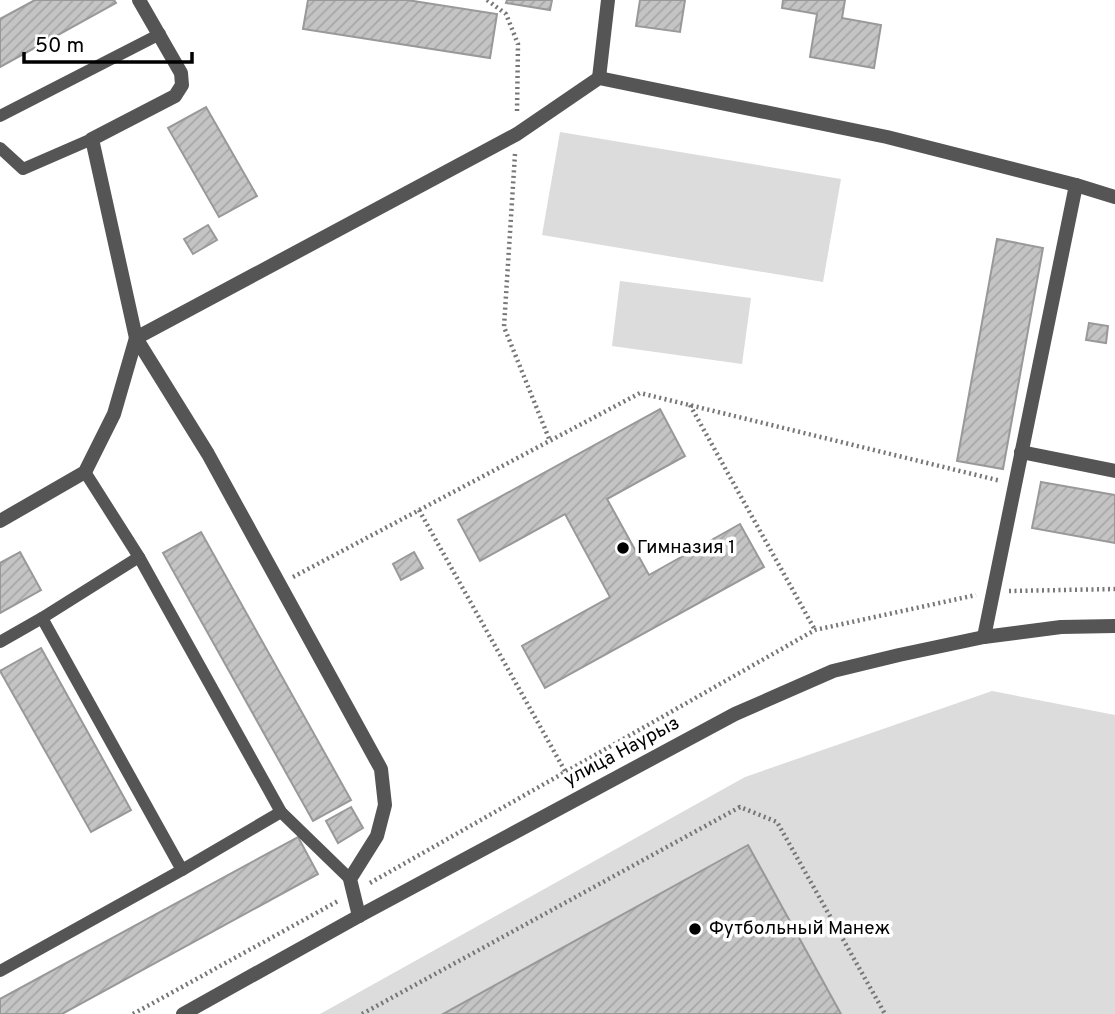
<svg xmlns="http://www.w3.org/2000/svg" width="1115" height="1014" viewBox="0 0 1115 1014" font-family="Overpass,sans-serif">
	<defs>
		<pattern id="building-hatch" width="6" height="6" patternUnits="userSpaceOnUse" patternTransform="scale(1.75)"><rect width="6" height="6" fill="#c4c4c4"/><path d="M-1 1l2-2M0 6l6-6M5 7l2-2" fill="none" stroke="#a7a7a7"/></pattern>
	</defs>
	<rect width="100%" height="100%" fill="#fff"/>
	<g fill="#dcdcdc">
		<polygon points="560,132 841,179 823,282 542,235"/>
		<polygon points="620,281 751,298 742,364 612,346"/>
		<polygon points="992,691 1115,715 1115,1014 320,1014 745,777"/>
	</g>
	<g fill="url(#building-hatch)" stroke="#999" stroke-width="2">
		<polygon points="35,0 114,0 116,3 0,67 0,19"/>
		<polygon points="308,0 407,0 497,14 490,58 303,29"/>
		<polygon points="507,0 552,0 550,10 506,3"/>
		<polygon points="640,0 685,0 680,32 636,26"/>
		<polygon points="783,0 845,0 842,18 881,25 874,68 810,57 817,14 782,8"/>
		<polygon points="206,107 257,196 219,217 168,128"/>
		<polygon points="208,225 217,240 193,254 184,239"/>
		<polygon points="997,239 1043,248 1003,469 957,461"/>
		<polygon points="1089,323 1108,326 1106,343 1086,340"/>
		<polygon points="660,409 685,456 607,499 649,575 740,524 764,567 545,688 522,646 610,597 565,514 480,561 458,520"/>
		<polygon points="1041,482 1115,495 1115,543 1032,528"/>
		<polygon points="201,532 351,800 313,821 163,553"/>
		<polygon points="20,552 41,590 0,613 0,563"/>
		<polygon points="414,552 423,568 401,580 393,564"/>
		<polygon points="41,648 131,810 91,832 0,671"/>
		<polygon points="351,807 363,828 338,843 326,821"/>
		<polygon points="298,837 318,874 62,1014 0,1014 0,999"/>
		<polygon points="748,845 841,1014 443,1014"/>
	</g>
	<g fill="none" stroke-linecap="round" stroke-linejoin="round">
		<g stroke="#777" stroke-width="4.5" stroke-dasharray="2 3.5" stroke-linecap="butt">
			<polyline points="487,0 506,14 518,44 517,113"/>
			<polyline points="515,154 504,327 550,441"/>
			<polyline points="690,405 815,630"/>
			<polyline points="419,510 565,771"/>
			<polyline points="293,577 640,393 1001,481"/>
			<polyline points="1009,591 1115,589"/>
			<polyline points="370,883 815,630 976,595"/>
			<polyline points="133,1014 338,901"/>
			<polyline points="362,1014 740,807 777,822 885,1014"/>
		</g>
		<g stroke="#555" stroke-width="12">
			<polyline points="0,116 160,34"/>
			<polyline points="0,148 23,169 92,139"/>
			<polyline points="85,472 139,557"/>
			<polyline points="42,618 182,870"/>
			<polyline points="0,642 42,618 139,557 281,812 182,870 0,971"/>
			<polyline points="281,812 350,879"/>
		</g>
		<g stroke="#555" stroke-width="14">
			<polyline points="139,0 181,73 182,85 175,96 92,139 136,338 208,454 381,769 385,805 377,836 350,879 359,916"/>
			<polyline points="599,78 608,0"/>
			<polyline points="1021,452 1115,471"/>
			<polyline points="0,521 85,472 114,414 136,338 517,134 599,78 887,137 1076,185 1115,197"/>
			<polyline points="984,637 1076,185"/>
			<polyline points="183,1014 359,916 735,714 833,671 899,655 984,637 1061,627 1115,626"/>
		</g>
	</g>
	<g fill="#000" stroke="#fff" stroke-width="2.5">
		<circle cx="623" cy="548" r="7"/>
		<circle cx="695" cy="929" r="7"/>
	</g>
	<g text-anchor="middle" dominant-baseline="central" stroke-width="7" stroke-linejoin="round" paint-order="stroke">
		<g font-size="19" fill="#000" stroke="#fff" text-anchor="start">
			<text x="637" y="548">Гимназия 1</text>
			<text x="709" y="929">Футбольный Манеж</text>
		</g>
		<g font-size="19" fill="#000" stroke="#fff">
			<text transform="translate(622 752) rotate(-28)">улица Наурыз</text>
		</g>
	</g>
	<path d="M24 52v10h168v-10" fill="none" stroke="#000000" stroke-width="3.5"/>
	<text x="35" y="52" font-size="21" fill="#000000" stroke="#ffffff" stroke-width="5" paint-order="stroke">50 m</text>
</svg>
